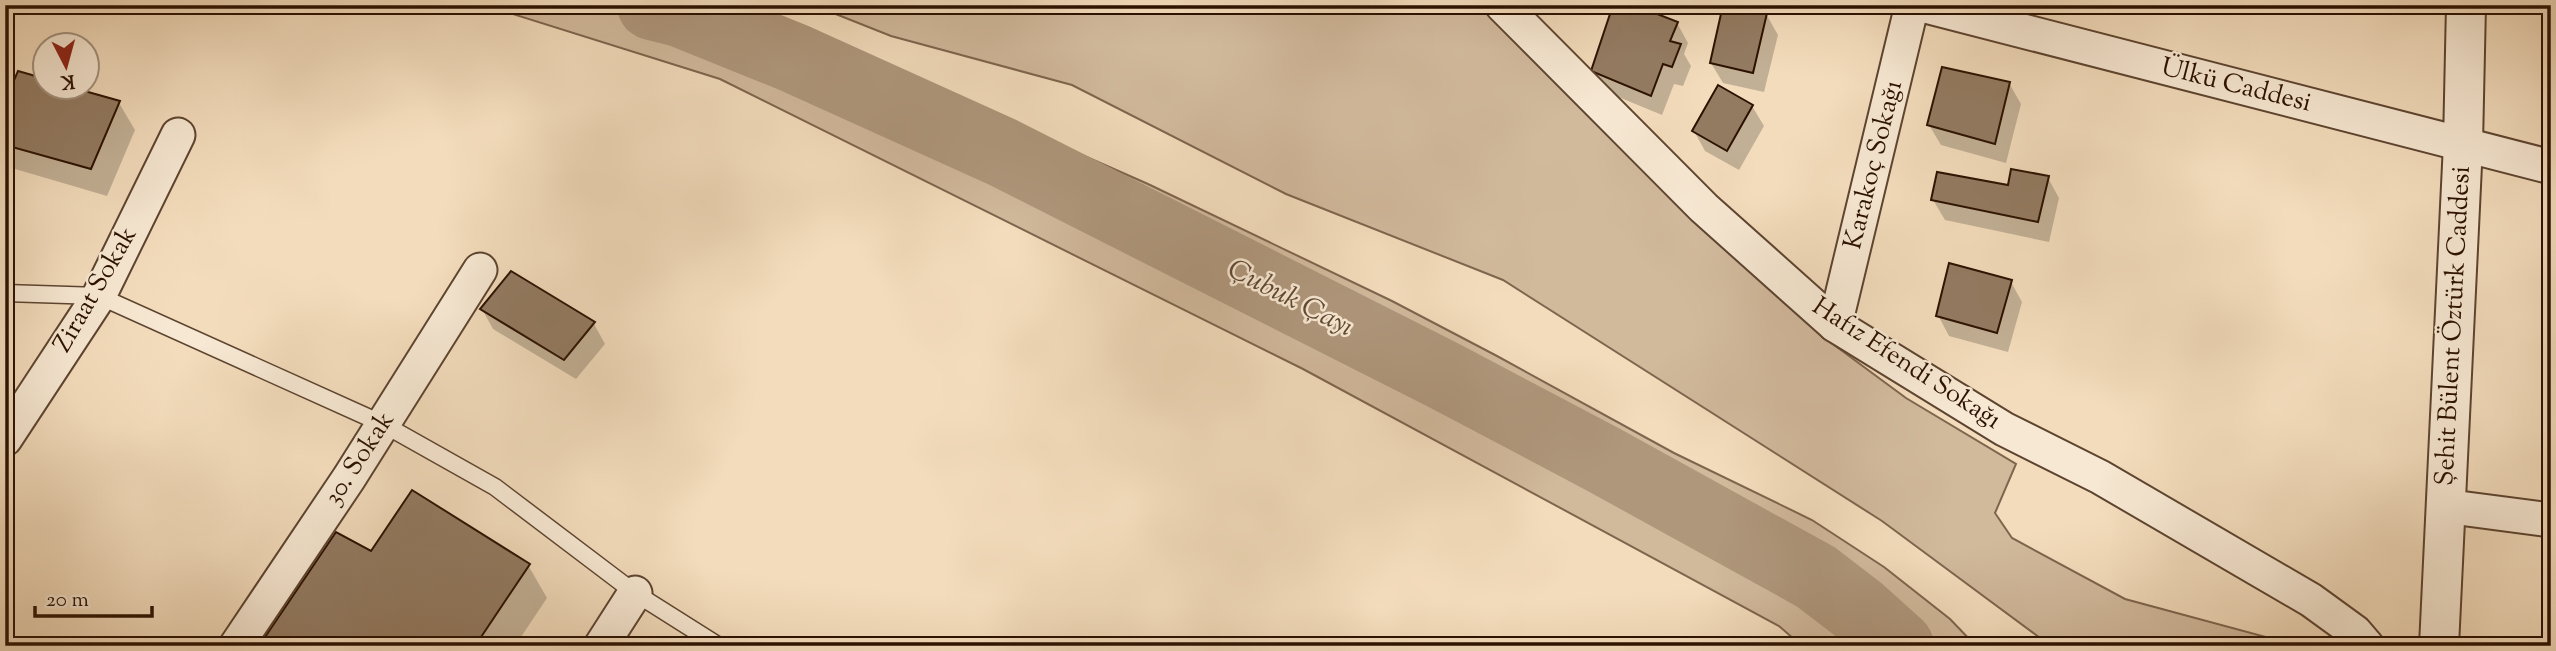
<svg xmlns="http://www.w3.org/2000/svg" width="2556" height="651" viewBox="0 0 2556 651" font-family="'Sorts Mill Goudy',serif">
	<rect width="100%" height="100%" fill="#f3dcbc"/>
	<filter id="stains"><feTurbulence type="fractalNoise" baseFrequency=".00286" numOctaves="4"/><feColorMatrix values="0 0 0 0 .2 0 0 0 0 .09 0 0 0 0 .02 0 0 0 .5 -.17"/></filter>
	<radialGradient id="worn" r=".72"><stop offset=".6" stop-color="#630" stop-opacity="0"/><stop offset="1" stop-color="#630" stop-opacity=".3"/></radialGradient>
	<g fill="#d1b99c" stroke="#7e654e" stroke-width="2">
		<polygon points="484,5 730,5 877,61 982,111 1148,184 1392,301 1497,356 1674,453 1812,520 1884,567 1950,619 1976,646 1802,646 1779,626 1303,369 720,79"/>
		<polygon points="813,5 1481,5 1518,34 1641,162 1822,336 1906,398 2016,464 1995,513 2012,538 2125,599 2299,646 2051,646 1882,521 1503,280 1286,194 1072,85 891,36"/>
	</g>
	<g fill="#0003">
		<polygon points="1725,5 1766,14 1778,35 1764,92 1723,83 1711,63"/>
		<polygon points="1677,23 1688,43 1684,54 1691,66 1683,86 1674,84 1662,115 1604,91 1592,70"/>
		<polygon points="2009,83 2021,104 2006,163 1941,145 1929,125"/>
		<polygon points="46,88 68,88 119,103 135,130 107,196 5,166 5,105"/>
		<polygon points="1752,106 1764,126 1739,170 1705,151 1694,131"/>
		<polygon points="2048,178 2059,198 2049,242 1945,220 1933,200 2009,187"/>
		<polygon points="511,274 594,324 605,344 576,379 493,329 482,309"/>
		<polygon points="2011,282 2022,302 2008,352 1949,336 1938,315"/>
		<polygon points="372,554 528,565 547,598 515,646 261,646"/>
	</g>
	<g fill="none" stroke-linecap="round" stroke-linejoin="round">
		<polyline stroke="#af977c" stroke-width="70" points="652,5 680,12 794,58 1002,152 1445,376 1604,460 1816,577 1859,610 1899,646"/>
	</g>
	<g fill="#937b62" stroke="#2b1101" stroke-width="2">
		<polygon points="1613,5 1634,5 1678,22 1670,41 1681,44 1672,67 1663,64 1651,96 1591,71"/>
		<polygon points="1723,5 1767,13 1753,73 1710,63"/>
		<polygon points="1942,67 2010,82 1995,144 1927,125"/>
		<polygon points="18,71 46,79 46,88 74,88 120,101 91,169 5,145 5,101"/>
		<polygon points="1718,85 1753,105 1727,151 1692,131"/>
		<polygon points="2011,169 2049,176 2038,222 1931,200 1937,172 2008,185"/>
		<polygon points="1949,263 2012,280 1997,333 1936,316"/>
		<polygon points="511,271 595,322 564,360 480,309"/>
		<polygon points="412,490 530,564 475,646 259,646 336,532 371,551"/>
	</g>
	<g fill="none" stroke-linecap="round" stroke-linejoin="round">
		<g stroke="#5d4430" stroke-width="19">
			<polyline id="service" points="5,293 99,296 383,424 495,487 635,593 719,646"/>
		</g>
		<g stroke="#5d4430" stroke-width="37">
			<g id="minor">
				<polyline points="1502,5 1704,208 1835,325 2004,429 2100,477 2311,600 2355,632 2367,646"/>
				<polyline points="1922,5 2551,167"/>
				<polyline points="1835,325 1912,5"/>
				<polyline points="5,439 99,296 178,135"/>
				<polyline points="2444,506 2551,520"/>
				<polyline points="236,646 349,478 480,270"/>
				<polyline points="601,646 635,593"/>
			</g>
		</g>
		<g stroke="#5d4430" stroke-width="42">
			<polyline id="tertiary" points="2439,646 2463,144 2466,5"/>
		</g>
		<use href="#service" stroke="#f7e8d3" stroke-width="16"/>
		<use href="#minor" stroke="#f7e8d3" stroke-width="33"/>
		<use href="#tertiary" stroke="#f7e8d3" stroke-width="38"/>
	</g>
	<g text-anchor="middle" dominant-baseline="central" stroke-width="5" stroke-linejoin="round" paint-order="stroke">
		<g font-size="26" fill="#2b1101" stroke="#f7e8d3">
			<text transform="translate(2236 86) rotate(14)">Ülkü Caddesi</text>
			<text transform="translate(1874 165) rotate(-76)">Karakoç Sokağı</text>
			<text transform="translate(96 290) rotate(-60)">Ziraat Sokak</text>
			<text transform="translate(2454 326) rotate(-87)">Şehit Bülent Öztürk Caddesi</text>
			<text transform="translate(1906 364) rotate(33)">Hafız Efendi Sokağı</text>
			<text transform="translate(360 459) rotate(-57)">30. Sokak</text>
		</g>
		<g font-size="28" font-style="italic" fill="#604732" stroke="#f7e8d3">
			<text transform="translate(1290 299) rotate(27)">Çubuk Çayı</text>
		</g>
	</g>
	<rect width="2556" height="651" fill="none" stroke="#f3dcbc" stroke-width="28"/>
	<rect x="7" y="7" width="2542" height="637" fill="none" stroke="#2b1101" stroke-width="3.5"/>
	<rect x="14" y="14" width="2528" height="623" fill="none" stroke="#2b1101" stroke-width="2"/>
	<g transform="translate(66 66) rotate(174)"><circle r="33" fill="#f7e8d3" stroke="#a5927f" stroke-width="2"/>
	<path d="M0-5L12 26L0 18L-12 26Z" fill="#8f2418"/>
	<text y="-10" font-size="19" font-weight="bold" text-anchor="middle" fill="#2b1101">K</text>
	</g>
	<path d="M35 606v10h117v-10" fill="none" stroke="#2b1101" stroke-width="3.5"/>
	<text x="46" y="606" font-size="21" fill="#2b1101" stroke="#f7e8d3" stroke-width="5" paint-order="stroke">20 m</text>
	<rect width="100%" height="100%" filter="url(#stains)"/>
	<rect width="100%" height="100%" fill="url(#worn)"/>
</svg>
